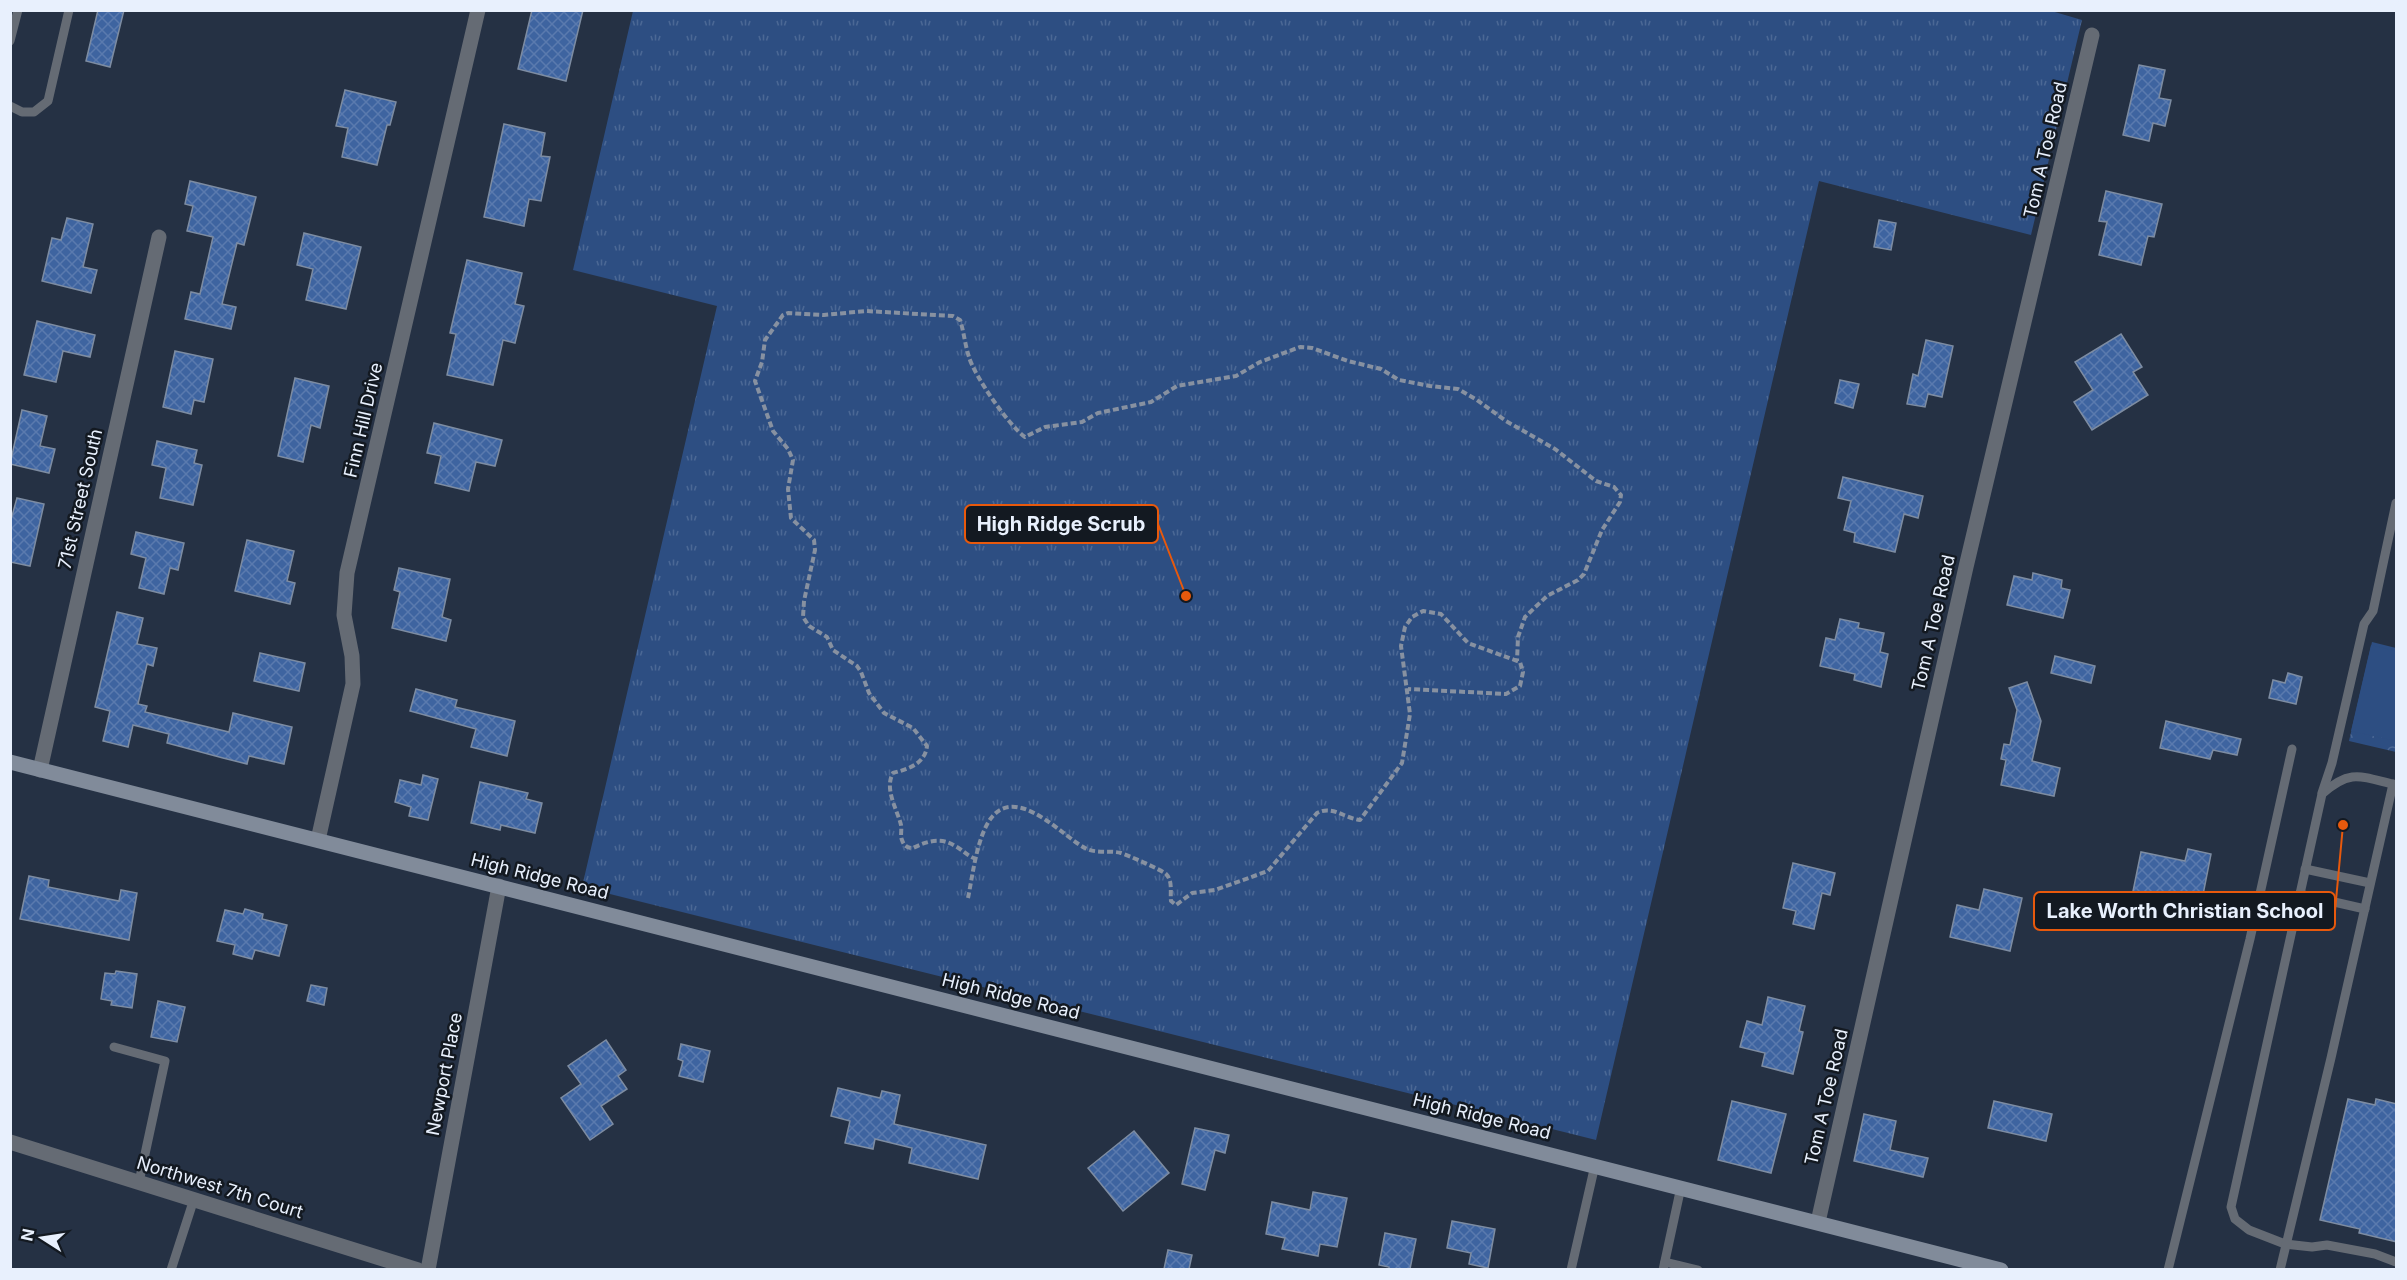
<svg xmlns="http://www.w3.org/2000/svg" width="2407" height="1280" viewBox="0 0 2407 1280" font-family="Inter,sans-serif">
	<defs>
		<pattern id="grass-tufts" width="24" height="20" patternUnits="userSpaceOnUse" patternTransform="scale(1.5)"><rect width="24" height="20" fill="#2d4e82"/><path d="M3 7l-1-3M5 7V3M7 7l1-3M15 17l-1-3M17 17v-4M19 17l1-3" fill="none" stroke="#4b6895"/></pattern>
		<pattern id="park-crowns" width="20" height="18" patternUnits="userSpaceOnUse" patternTransform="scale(1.5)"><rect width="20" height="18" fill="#2d4e82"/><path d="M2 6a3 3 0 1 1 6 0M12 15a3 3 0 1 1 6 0" fill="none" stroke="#4b6895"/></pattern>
		<pattern id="building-cross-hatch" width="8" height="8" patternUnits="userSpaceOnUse" patternTransform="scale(1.5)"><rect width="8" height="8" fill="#3e64a0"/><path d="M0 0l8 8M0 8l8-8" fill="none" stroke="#5a7aae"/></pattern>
	</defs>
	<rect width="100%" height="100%" fill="#253144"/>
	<polygon fill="url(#grass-tufts)" points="2048,10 2082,20 2031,235 1819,181 1596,1140 582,887 717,306 573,270 633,11"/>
	<polygon fill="url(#park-crowns)" points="2372,642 2396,648 2396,752 2349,741"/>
	<polygon fill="#2d4e82" points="2371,645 2396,651 2396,741 2351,731"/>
	<g fill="url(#building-cross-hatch)" stroke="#7d8ca2" stroke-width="1.5">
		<polygon points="98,10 124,10 110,67 86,61"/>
		<polygon points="532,10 583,10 566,81 518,69"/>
		<polygon points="2139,65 2165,70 2159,98 2171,100 2165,126 2153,123 2149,141 2123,135"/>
		<polygon points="345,90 396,102 390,125 387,125 377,165 342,157 348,128 336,126"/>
		<polygon points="504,124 545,133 541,156 550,157 541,201 529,199 524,226 484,217"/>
		<polygon points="190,181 256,197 244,245 237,243 222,304 236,307 231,329 185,319 191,292 200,294 213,237 187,231 193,206 185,204"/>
		<polygon points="2106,191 2162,204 2154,237 2148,236 2141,265 2099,255 2107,222 2099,221"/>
		<polygon points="67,218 93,224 83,267 97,270 91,293 42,281 52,238 61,240"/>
		<polygon points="1879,220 1896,223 1891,250 1874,247"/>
		<polygon points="304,233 361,247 346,309 306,300 313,269 297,265"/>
		<polygon points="467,260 522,273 515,304 524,306 515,343 503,340 493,385 447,375 456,334 450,333"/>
		<polygon points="37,321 95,335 90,357 63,351 56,382 24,375"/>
		<polygon points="2121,334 2142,367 2133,372 2148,395 2092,430 2074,402 2093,390 2075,362"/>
		<polygon points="1926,340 1953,346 1942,397 1928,394 1925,407 1907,404 1913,374 1918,376"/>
		<polygon points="175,351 213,359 204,402 194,400 191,414 163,407"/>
		<polygon points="295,378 329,386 320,428 311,425 303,462 278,456"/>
		<polygon points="1840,380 1859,384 1853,408 1835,403"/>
		<polygon points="22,410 47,416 40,446 55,449 49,473 10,464"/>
		<polygon points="434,423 502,440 495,466 476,462 469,491 435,483 441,456 427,453"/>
		<polygon points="157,441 197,450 194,463 202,465 193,505 160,498 166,468 152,465"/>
		<polygon points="1843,477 1923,496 1918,518 1904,514 1895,552 1854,542 1855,533 1844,530 1851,501 1838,498"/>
		<polygon points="17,498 44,504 30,566 10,562 10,523"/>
		<polygon points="136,532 184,543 178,570 170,568 164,594 139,588 146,558 131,554"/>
		<polygon points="247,540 294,551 287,581 295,583 290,604 235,591"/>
		<polygon points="399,568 450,579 442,617 451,620 446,641 392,628 400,592 394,590"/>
		<polygon points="2033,573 2062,580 2061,588 2070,590 2063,618 2007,605 2014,576 2032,580"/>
		<polygon points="117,612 143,618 137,644 157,648 153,666 147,664 138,704 147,706 145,712 229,732 233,713 292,727 284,764 249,756 247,764 223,758 167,743 169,734 133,725 128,747 103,741 110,711 95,707"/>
		<polygon points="1840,619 1859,623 1858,628 1884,633 1880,652 1888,654 1881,687 1854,680 1855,674 1820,666 1826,638 1835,640"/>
		<polygon points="260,653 305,663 299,691 254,681"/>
		<polygon points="2055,656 2095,666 2091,683 2051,673"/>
		<polygon points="2288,673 2302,677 2296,704 2269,698 2273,680 2285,683"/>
		<polygon points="2027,682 2041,721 2032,761 2060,768 2054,796 2001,785 2006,760 2001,759 2004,744 2010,745 2017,710 2009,688"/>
		<polygon points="416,689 457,700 455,707 515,721 507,756 471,747 476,729 410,711"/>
		<polygon points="2166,721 2241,739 2237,755 2213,750 2210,759 2160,748"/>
		<polygon points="423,775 438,779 428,820 409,816 411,807 395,802 400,780 421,785"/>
		<polygon points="480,782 528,793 526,799 542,803 535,833 501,825 500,830 471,823"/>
		<polygon points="2188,849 2211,854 2199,915 2157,906 2153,926 2127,921 2141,852 2185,861"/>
		<polygon points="1793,863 1835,873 1830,895 1822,893 1814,929 1793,924 1796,911 1783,908"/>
		<polygon points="29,876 49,880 48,887 119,901 121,890 137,893 129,940 20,919"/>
		<polygon points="1984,889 2022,898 2010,951 1950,937 1957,905 1979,910"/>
		<polygon points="245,909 263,914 262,919 287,925 279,956 255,950 252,959 233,954 235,945 217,941 225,910 243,914"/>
		<polygon points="116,971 137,974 132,1008 111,1005 112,1001 101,999 105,973 115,974"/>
		<polygon points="311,985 327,988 324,1005 307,1001"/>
		<polygon points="1768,997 1805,1006 1799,1031 1803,1032 1793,1074 1762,1066 1765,1053 1740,1047 1747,1021 1762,1025"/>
		<polygon points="158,1001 185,1007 177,1042 151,1037"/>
		<polygon points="606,1040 626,1070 618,1076 627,1089 601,1106 613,1124 590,1140 561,1098 581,1084 568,1066"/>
		<polygon points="681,1044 710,1051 703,1082 679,1076 683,1061 678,1059"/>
		<polygon points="838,1088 880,1098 882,1091 900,1095 894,1124 986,1145 978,1179 909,1163 912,1148 875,1139 873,1149 845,1143 850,1121 831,1116"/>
		<polygon points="2348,1099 2375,1105 2376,1099 2397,1104 2397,1242 2359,1233 2360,1229 2320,1220"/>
		<polygon points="1732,1101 1786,1114 1771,1173 1718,1160"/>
		<polygon points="1994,1101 2052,1114 2046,1141 1988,1128"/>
		<polygon points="1864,1114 1896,1121 1890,1150 1928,1158 1923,1177 1854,1161"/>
		<polygon points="1195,1128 1229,1135 1225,1153 1215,1150 1205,1190 1182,1184"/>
		<polygon points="1134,1131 1169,1173 1123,1211 1088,1168"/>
		<polygon points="1313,1192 1347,1198 1337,1247 1320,1244 1318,1256 1282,1249 1285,1238 1266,1234 1272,1202 1310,1210"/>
		<polygon points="1452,1221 1495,1229 1488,1268 1469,1264 1471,1253 1447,1248"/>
		<polygon points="1385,1233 1416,1239 1410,1269 1389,1269 1389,1267 1379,1265"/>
		<polygon points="1168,1250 1192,1255 1189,1269 1164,1269"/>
	</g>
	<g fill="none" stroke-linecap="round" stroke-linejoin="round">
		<g stroke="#8791a1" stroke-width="4" stroke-dasharray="6 3" stroke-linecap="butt">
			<path d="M977,859C968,857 963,850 955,846C941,837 927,841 913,848C907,848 904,846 902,840C900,836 902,830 901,825C897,809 884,789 893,773C908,769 925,764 927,746L913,728L884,713L869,693L861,672L857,666L833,650L827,637L809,626L803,617L804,601L815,550L814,540L791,518L788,489L793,460L788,449L773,431L755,381L762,362L765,340L783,315L788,313L824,315L866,311L953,316L960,320C964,332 965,345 969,357C974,375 1009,426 1025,437L1045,427L1082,422L1098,413L1151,402L1177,386L1236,376L1260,362L1300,347L1312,348L1348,361L1381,369L1399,380L1430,386L1458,389L1477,400L1506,421L1555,449L1596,481L1614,487L1621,495L1620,502L1602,530L1584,574L1578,580L1547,596L1525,617L1518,637L1517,661"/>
			<path d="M968,898C973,875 978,822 1000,810C1027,795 1064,837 1085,848C1096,854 1109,850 1121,853C1125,854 1164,871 1166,874C1173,881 1170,892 1171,901L1176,905L1192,893L1215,890L1268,871L1317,813C1332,805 1344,818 1360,820L1402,763L1410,714L1401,646L1405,627L1412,617L1423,611L1441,614L1468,643L1520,662L1523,672L1520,686L1506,694L1408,689"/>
		</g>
		<g stroke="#656b74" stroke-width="9">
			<polyline points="10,41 18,10"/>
			<polyline points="10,106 22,112 34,112 48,101 69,10"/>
			<path d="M2396,785C2362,777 2351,768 2322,794L2231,1207L2235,1219L2249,1230L2285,1244L2312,1247L2327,1245L2375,1254L2396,1262"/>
			<polyline points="2322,793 2332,763 2364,624 2373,611 2396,503"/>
			<polyline points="2305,869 2370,883"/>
			<polyline points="2299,894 2365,909"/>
			<polyline points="114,1047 165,1061 139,1182"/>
			<polyline points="1665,1262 1698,1270"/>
			<polyline points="171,1270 194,1199"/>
			<polyline points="1571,1270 1595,1165"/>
			<polyline points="1663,1270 1681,1187"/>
			<polyline points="2168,1270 2250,939 2292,749"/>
			<polyline points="2280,1270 2331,1058 2393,784"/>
		</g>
		<g stroke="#656b74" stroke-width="15">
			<polyline points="40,770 159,237"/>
			<polyline points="318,840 353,684 352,656 344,615 347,573 478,10"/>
			<polyline points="10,1142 418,1270"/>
			<polyline points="1818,1222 1966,567 2092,35"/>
			<polyline points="428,1270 499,886"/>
		</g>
		<polyline stroke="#818b9a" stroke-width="15" points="10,762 2001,1270"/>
	</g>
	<g text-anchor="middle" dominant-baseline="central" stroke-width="5" stroke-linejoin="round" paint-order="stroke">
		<g font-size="18" fill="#e8f0fd" stroke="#131921">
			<text transform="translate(2045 150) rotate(-77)">Tom A Toe Road</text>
			<text transform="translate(363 420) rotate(-77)">Finn Hill Drive</text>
			<text transform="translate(80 499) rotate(-77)">71st Street South</text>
			<text transform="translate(1933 623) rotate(-77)">Tom A Toe Road</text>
			<text transform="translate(540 876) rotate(14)">High Ridge Road</text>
			<text transform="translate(1011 996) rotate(14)">High Ridge Road</text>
			<text transform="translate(444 1074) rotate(-79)">Newport Place</text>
			<text transform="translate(1826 1097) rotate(-77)">Tom A Toe Road</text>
			<text transform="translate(1482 1116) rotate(14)">High Ridge Road</text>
			<text transform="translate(220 1187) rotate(17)">Northwest 7th Court</text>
		</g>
	</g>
	<path fill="none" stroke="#e8590c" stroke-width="2" d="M1186 596L1158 524M2343 825L2335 911"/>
	<g fill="#e8590c" stroke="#131921" stroke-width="2">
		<circle cx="1186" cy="596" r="6"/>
		<circle cx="2343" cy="825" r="6"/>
	</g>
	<g fill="#131921" stroke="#e8590c" stroke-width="2">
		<rect x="965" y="505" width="193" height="38" rx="6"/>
		<rect x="2034" y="892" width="301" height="38" rx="6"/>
	</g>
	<g font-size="20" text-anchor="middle" font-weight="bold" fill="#e8f0fd">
		<text x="1061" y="531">High Ridge Scrub</text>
		<text x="2185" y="918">Lake Worth Christian School</text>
	</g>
	<rect width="2407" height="1280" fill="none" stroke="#e8f0fd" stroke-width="24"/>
	<g transform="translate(42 1238) rotate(282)" stroke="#131921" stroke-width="4.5" paint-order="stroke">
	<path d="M0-4.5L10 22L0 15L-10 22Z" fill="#e8f0fd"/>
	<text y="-9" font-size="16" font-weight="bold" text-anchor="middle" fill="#e8f0fd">N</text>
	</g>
</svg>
